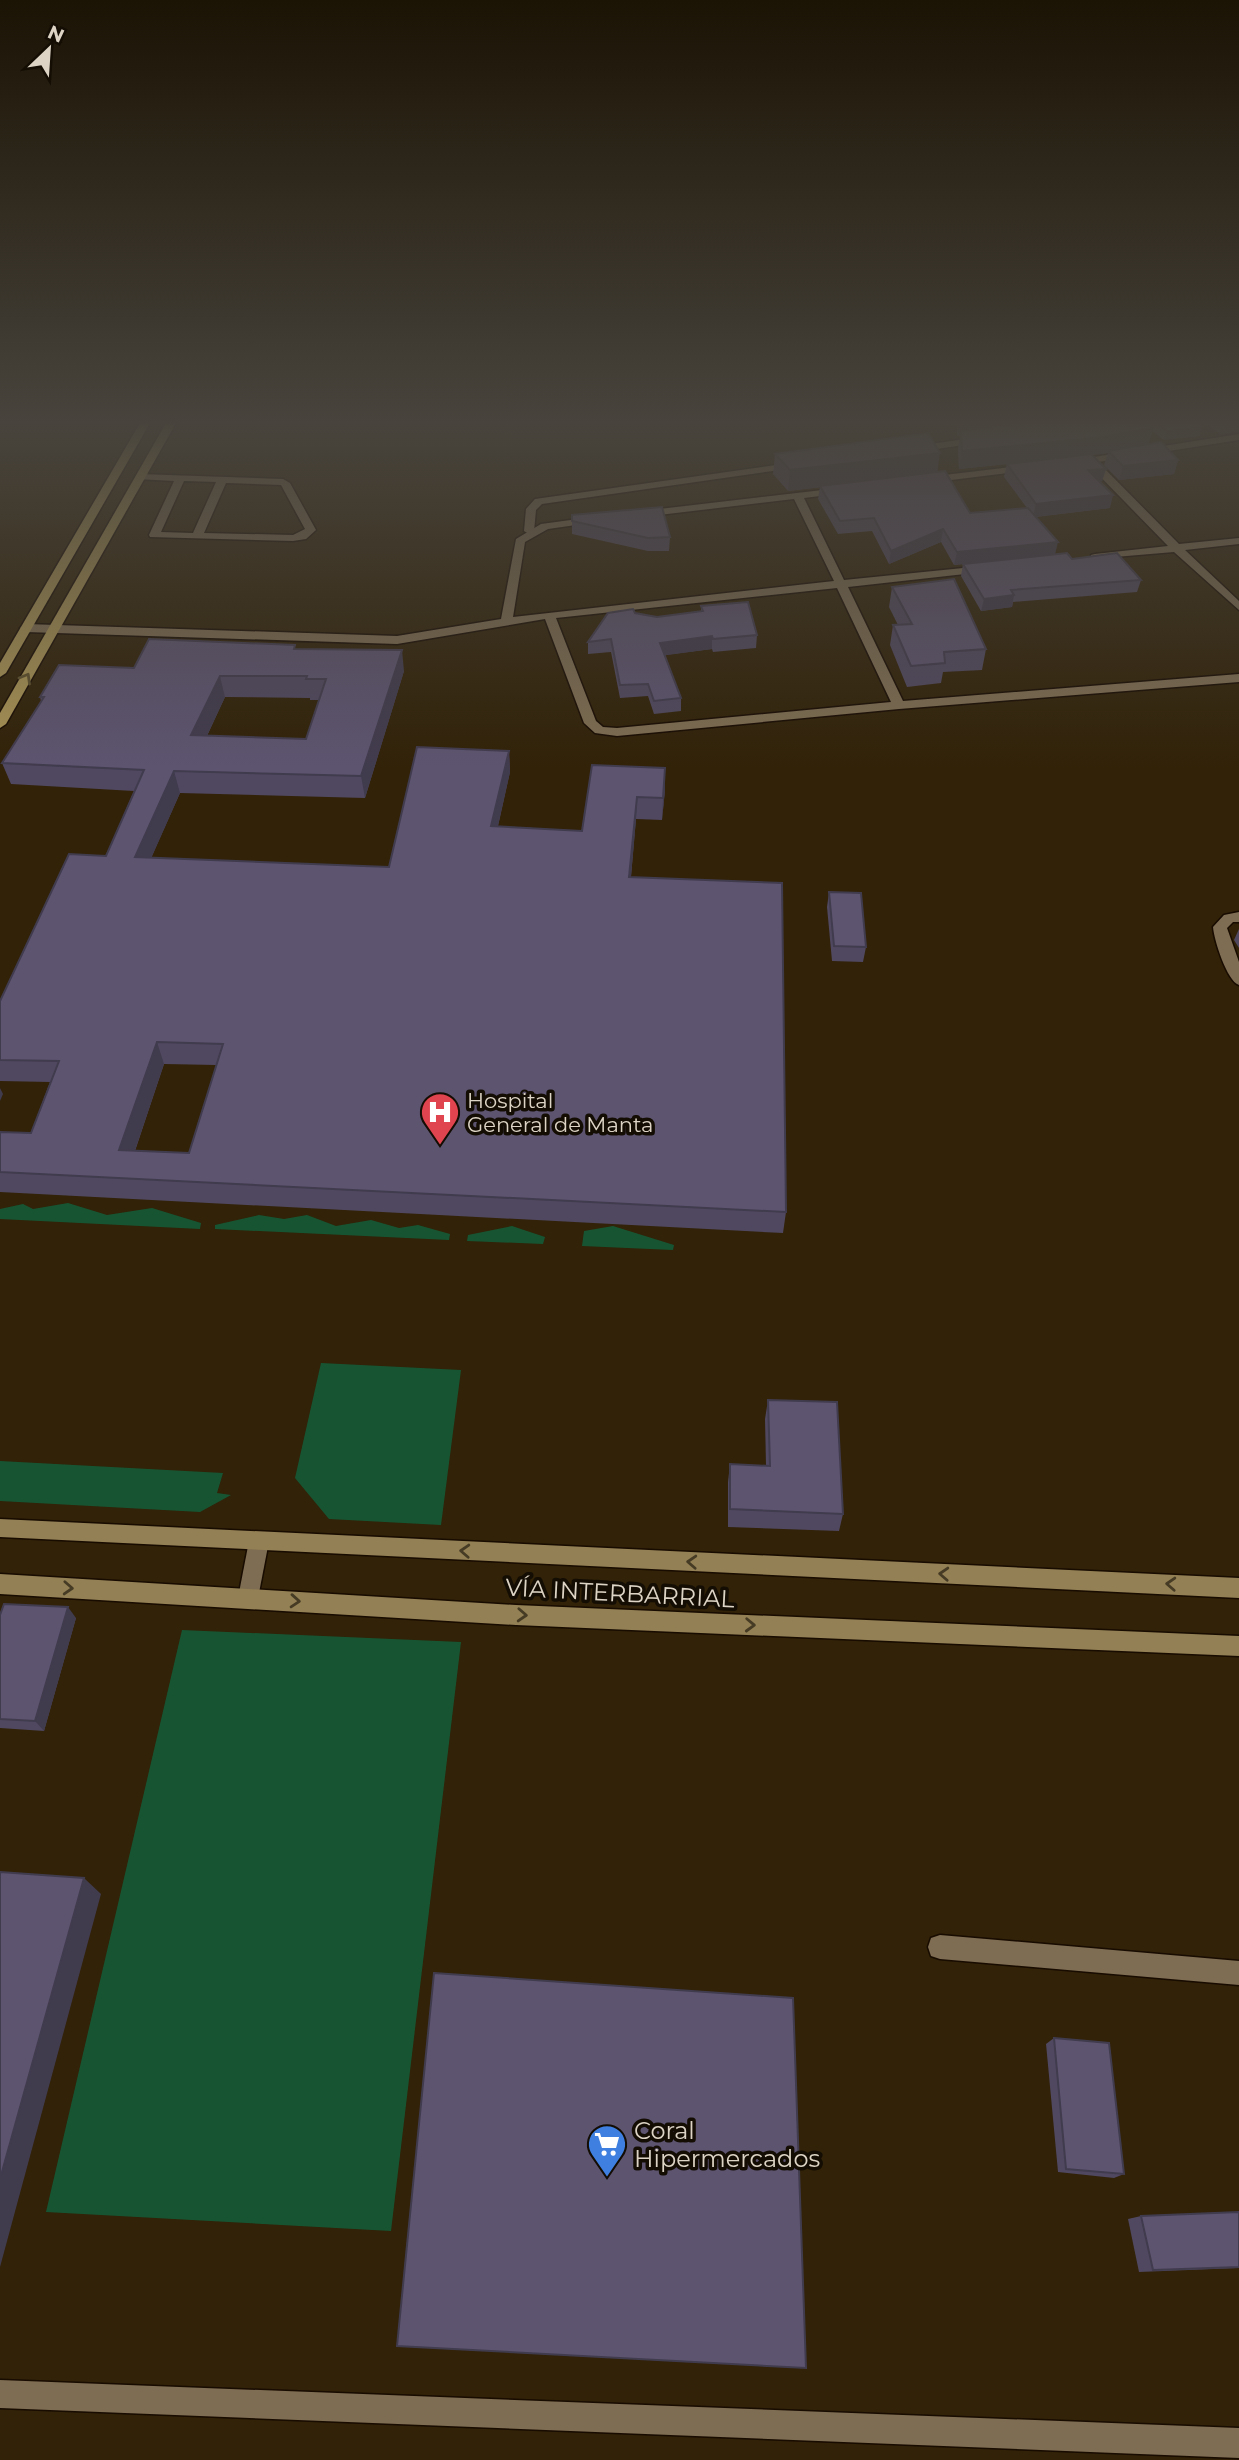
<svg xmlns="http://www.w3.org/2000/svg" width="1239" height="2460" viewBox="0 0 1239 2460" font-family="Montserrat,sans-serif">
	<rect width="100%" height="100%" fill="#312208"/>
	<g fill="#175532">
		<polygon points="68,1203 107,1215 152,1208 201,1223 200,1229 0,1219 0,1209 23,1204 33,1209"/>
		<polygon points="259,1215 284,1219 307,1215 336,1226 371,1220 399,1228 418,1225 450,1234 449,1240 215,1229 215,1225"/>
		<polygon points="512,1226 545,1237 543,1244 467,1241 468,1235"/>
		<polygon points="613,1226 674,1245 673,1250 582,1246 584,1231"/>
		<polygon points="321,1363 461,1370 441,1525 329,1519 295,1478"/>
		<polygon points="0,1461 223,1473 217,1493 231,1495 200,1512 0,1501"/>
		<polygon points="182,1630 461,1642 391,2231 46,2212"/>
	</g>
	<g fill="none" stroke-linecap="round" stroke-linejoin="round">
		<g stroke="#180b00" stroke-width="3">
			<g id="service">
				<polygon points="981,437 986,440 985,442 915,452 910,449 915,446"/>
				<polygon points="797,462 802,465 801,467 542,504 536,510 534,531 529,534 524,531 526,509 535,499"/>
				<path d="M140,474L283,479L290,483L316,530L306,539L293,541L150,537L149,535L174,481L136,479V475ZM184,481L216,482L193,533L161,532ZM226,483L281,485L305,529L293,535L204,533Z"/>
				<path d="M1239,912V922H1233L1227,928L1239,962V985C1227,981 1214,940 1213,927L1224,915Z"/>
			</g>
		</g>
		<g stroke="#180b00" stroke-width="3">
			<g id="minor">
				<polygon points="1239,434 1239,440 1098,462 1179,544 1239,538 1239,544 1185,550 1239,601 1239,610 1174,552 1091,559 1091,555 1095,554 1168,546 1088,464 1069,465 1069,461"/>
				<polygon points="1028,465 1032,466 1032,470 927,483 922,480 927,477"/>
				<path d="M840,488L845,491L844,493L804,498L844,580L983,566L989,569L983,572L848,587L903,701L1239,674V682L899,709L617,736L595,733L584,723L545,619L397,644L26,632L20,628L26,624L397,636L501,619L516,539L541,524L593,517L597,518V522L548,529L525,542L513,617L834,581L794,499L642,517L637,514L642,511ZM837,588L891,702L617,728L603,727L596,721L556,618Z"/>
				<polygon points="259,1532 266,1534 269,1541 258,1598 255,1605 248,1608 241,1605 238,1598 249,1541 252,1534"/>
				<polygon points="940,1935 1239,1961 1239,1985 940,1959 931,1956 928,1947 931,1938"/>
				<polygon points="0,2380 1239,2428 1239,2458 0,2408"/>
			</g>
		</g>
		<g stroke="#180b00" stroke-width="3">
			<g id="secondary">
				<polygon points="0,1519 1239,1578 1239,1598 0,1537"/>
				<polygon points="0,1574 516,1605 1239,1636 1239,1656 516,1625 0,1594"/>
			</g>
		</g>
		<g stroke="#180b00" stroke-width="3">
			<g id="primary">
				<polygon points="140,423 150,423 6,673 0,677 0,663"/>
				<polygon points="166,423 176,423 6,724 0,728 0,713"/>
			</g>
		</g>
		<use href="#service" fill="#7e6d52" fill-rule="evenodd"/>
		<use href="#minor" fill="#7e6d52" fill-rule="evenodd"/>
		<use href="#secondary" fill="#938054" fill-rule="evenodd"/>
		<use href="#primary" fill="#a99355" fill-rule="evenodd"/>
	</g>
	<g fill="#504860" fill-rule="evenodd">
		<polygon points="933,423 1000,423 999,426 1017,423 1198,423 1200,436 1164,440 1152,431 1148,444 1178,460 1174,474 1119,480 1104,465 1108,453 1092,455 1106,469 1102,481 1100,482 1110,508 1036,517 1055,555 1141,580 1137,592 1013,602 1012,607 981,611 961,576 963,564 954,565 941,542 889,564 872,531 838,534 818,499 820,487 788,491 773,474 775,454 937,472 970,513 1027,508 1004,477 1007,464 959,469 958,449 960,436 957,436 957,425 934,424"/>
		<polygon points="1204,423 1239,423 1220,434"/>
		<polygon points="572,521 670,537 669,551 648,551 572,534"/>
		<polygon points="892,587 986,649 982,670 943,672 941,683 907,687 890,645 893,625 898,625 889,607"/>
		<polygon points="701,606 757,635 756,648 713,652 712,649 665,655 681,698 681,711 654,714 648,696 620,698 611,652 588,654 588,642 635,613 657,617 701,611"/>
		<path d="M296,649L404,671L365,798L180,793L151,858L389,867L509,751L510,772L498,826L582,831L592,765L665,790L662,820L636,819L631,877L786,1212L783,1233L0,1192V1132L31,1133L50,1082L0,1081V1001L106,856L134,791L11,784L2,763L41,701L40,697L134,668ZM225,697L310,698V700H319L306,739L207,736ZM164,1064L216,1065L189,1153L135,1151Z"/>
		<polygon points="829,892 866,947 863,962 832,961 827,907"/>
		<polygon points="1239,929 1239,948 1234,940"/>
		<polygon points="768,1400 843,1514 839,1531 728,1527 728,1482 730,1464 766,1466 765,1419"/>
		<polygon points="0,1615 76,1618 44,1731 0,1728"/>
		<polygon points="1054,2038 1124,2174 1114,2178 1058,2172 1046,2044"/>
		<polygon points="1239,2212 1239,2268 1139,2272 1128,2219 1141,2216"/>
	</g>
	<g fill="#413b4e">
		<polygon points="959,423 1000,423 998,430 961,431 960,436 957,436"/>
		<polygon points="1239,423 1239,432 1220,434 1223,425"/>
		<polygon points="1203,427 1200,436 1164,440 1167,431"/>
		<polygon points="1153,428 1148,446 1108,451 1108,453 1091,455 959,469 962,451"/>
		<polygon points="940,453 937,474 788,491 790,470"/>
		<polygon points="1178,460 1174,474 1119,480 1123,466"/>
		<polygon points="1106,469 1102,481 1085,483 1088,470"/>
		<polygon points="1113,495 1110,508 1033,517 1036,504"/>
		<polygon points="943,529 941,542 889,564 891,551"/>
		<polygon points="1058,542 1055,555 954,565 957,552"/>
		<polygon points="1014,595 1012,607 981,611 984,599"/>
		<polygon points="712,636 712,649 660,656 660,643"/>
		<polygon points="402,650 404,671 365,798 361,776"/>
		<polygon points="220,676 225,697 197,757 191,735"/>
		<polygon points="509,751 510,772 493,848 491,826"/>
		<polygon points="665,768 665,790 662,820 663,798"/>
		<polygon points="174,771 180,793 142,879 135,857"/>
		<polygon points="637,797 636,819 629,899 629,877"/>
		<polygon points="157,1042 164,1064 128,1171 119,1150"/>
		<polygon points="0,1088 3,1094 0,1101"/>
		<polygon points="68,1607 76,1618 44,1731 35,1721"/>
		<polygon points="84,1878 101,1894 0,2267 0,2179"/>
	</g>
	<g fill="#5d5470" stroke="#413b4e" stroke-width="2" fill-rule="evenodd">
		<polygon points="1017,423 1148,423 1153,428 1095,438 962,451 961,431"/>
		<polygon points="1157,423 1198,423 1203,427 1167,431"/>
		<polygon points="1220,423 1239,423 1223,425"/>
		<polygon points="928,433 940,453 790,470 775,454"/>
		<polygon points="1161,442 1178,460 1123,466 1108,451"/>
		<polygon points="1091,454 1106,469 1088,470 1113,495 1036,504 1007,464"/>
		<polygon points="945,471 970,513 1028,508 1058,542 957,552 943,529 891,551 874,518 840,521 820,486"/>
		<polygon points="662,507 670,537 648,538 572,521 572,515"/>
		<polygon points="1067,553 1072,559 1117,553 1141,580 1011,590 1014,595 984,599 963,564"/>
		<polygon points="954,579 986,649 944,652 945,663 911,666 893,625 912,624 892,587"/>
		<polygon points="748,602 757,635 713,639 712,636 660,643 681,698 654,701 648,684 620,685 611,639 588,642 608,613 633,609 635,613 657,617 703,611 701,606"/>
		<path d="M149,639L295,645L294,649L402,650L361,776L174,771L135,857L389,867L417,747L509,751L491,826L582,831L592,765L665,768L663,798L637,797L629,877L782,883L786,1212L0,1172V1132L31,1133L59,1061L0,1060V1001L69,854L106,856L144,770L2,763L44,697H40L59,665L134,668ZM220,676H307L306,679H326L306,739L191,735ZM157,1042L223,1044L189,1153L119,1150Z"/>
		<polygon points="829,892 861,893 866,947 834,946"/>
		<polygon points="768,1400 837,1402 843,1514 730,1509 730,1464 770,1466"/>
		<polygon points="4,1604 68,1607 35,1721 0,1719 0,1615"/>
		<polygon points="0,1872 84,1878 0,2179"/>
		<polygon points="434,1973 793,1998 806,2368 397,2346"/>
		<polygon points="1054,2038 1109,2043 1124,2174 1066,2169"/>
		<polygon points="1239,2212 1239,2267 1153,2270 1141,2216"/>
	</g>
	<defs><path id="oneway-chevron" d="M-2-3.5L2.5 0L-2 3.5" fill="none" stroke-width="1.6" stroke-linecap="round" stroke-linejoin="round" transform="scale(1.75)"/></defs>
	<use stroke="#5e502c" href="#oneway-chevron" transform="translate(26 678) rotate(-60)"/>
	<g stroke="#463b24">
		<use href="#oneway-chevron" transform="translate(465 1551) rotate(-177)"/>
		<use href="#oneway-chevron" transform="translate(692 1562) rotate(-177)"/>
		<use href="#oneway-chevron" transform="translate(944 1574) rotate(-177)"/>
		<use href="#oneway-chevron" transform="translate(1171 1584) rotate(-177)"/>
		<use href="#oneway-chevron" transform="translate(68 1588) rotate(3)"/>
		<use href="#oneway-chevron" transform="translate(295 1601) rotate(4)"/>
		<use href="#oneway-chevron" transform="translate(522 1615) rotate(3)"/>
		<use href="#oneway-chevron" transform="translate(750 1625) rotate(2)"/>
	</g>
	<linearGradient id="sky" x2="0" y2="1"><stop stop-color="#1b1304"/><stop offset="0.55" stop-color="#48443d"/><stop offset="1" stop-color="#48443d" stop-opacity="0"/></linearGradient>
	<rect width="1239" height="768" fill="url(#sky)"/>
	<defs>
		<g id="hospital-pin" transform="scale(2.0125)"><path d="M0 17L-7.5 6A9.5 9.5 0 1 1 7.5 6Z" fill="#e0444e" stroke="#130d04"/><path d="M-5-5h3v3.5h4V-5h3V5h-3V1.5h-4V5h-3Z" fill="#fff"/></g>
		<g id="supermarket-pin" transform="scale(2.0125)"><path d="M0 17L-7.5 6A9.5 9.5 0 1 1 7.5 6Z" fill="#3f7fe0" stroke="#130d04"/><path d="M-6-5.5h2.5l.6 2H6L4.5 2H-2.5L-4.4-4H-6ZM-1.5 3.2a1.3 1.3 0 1 0 .1 0ZM3 3.2a1.3 1.3 0 1 0 .1 0Z" fill="#fff"/></g>
	</defs>
	<g fill-rule="evenodd">
		<use href="#hospital-pin" x="440" y="1112"/>
		<use href="#supermarket-pin" x="607" y="2144"/>
	</g>
	<g text-anchor="middle" dominant-baseline="central" stroke-width="7" stroke-linejoin="round" paint-order="stroke">
		<g font-size="21" fill="#ddd4c5" stroke="#130d04" text-anchor="start">
			<text x="467" y="1100">Hospital<tspan x="467" dy="24">General de Manta</tspan></text>
		</g>
		<g font-size="24" fill="#ddd4c5" stroke="#130d04">
			<text transform="translate(620 1593) rotate(3)">VÍA INTERBARRIAL</text>
		</g>
		<g font-size="24" fill="#ddd4c5" stroke="#130d04" text-anchor="start">
			<text x="634" y="2130">Coral<tspan x="634" dy="28">Hipermercados</tspan></text>
		</g>
	</g>
	<g transform="translate(49 49) rotate(25)" stroke="#130d04" stroke-width="5" paint-order="stroke">
	<path d="M0-5L12 26L0 18L-12 26Z" fill="#ddd4c5"/>
	<text y="-10" font-size="19" font-weight="bold" text-anchor="middle" fill="#ddd4c5">N</text>
	</g>
</svg>
